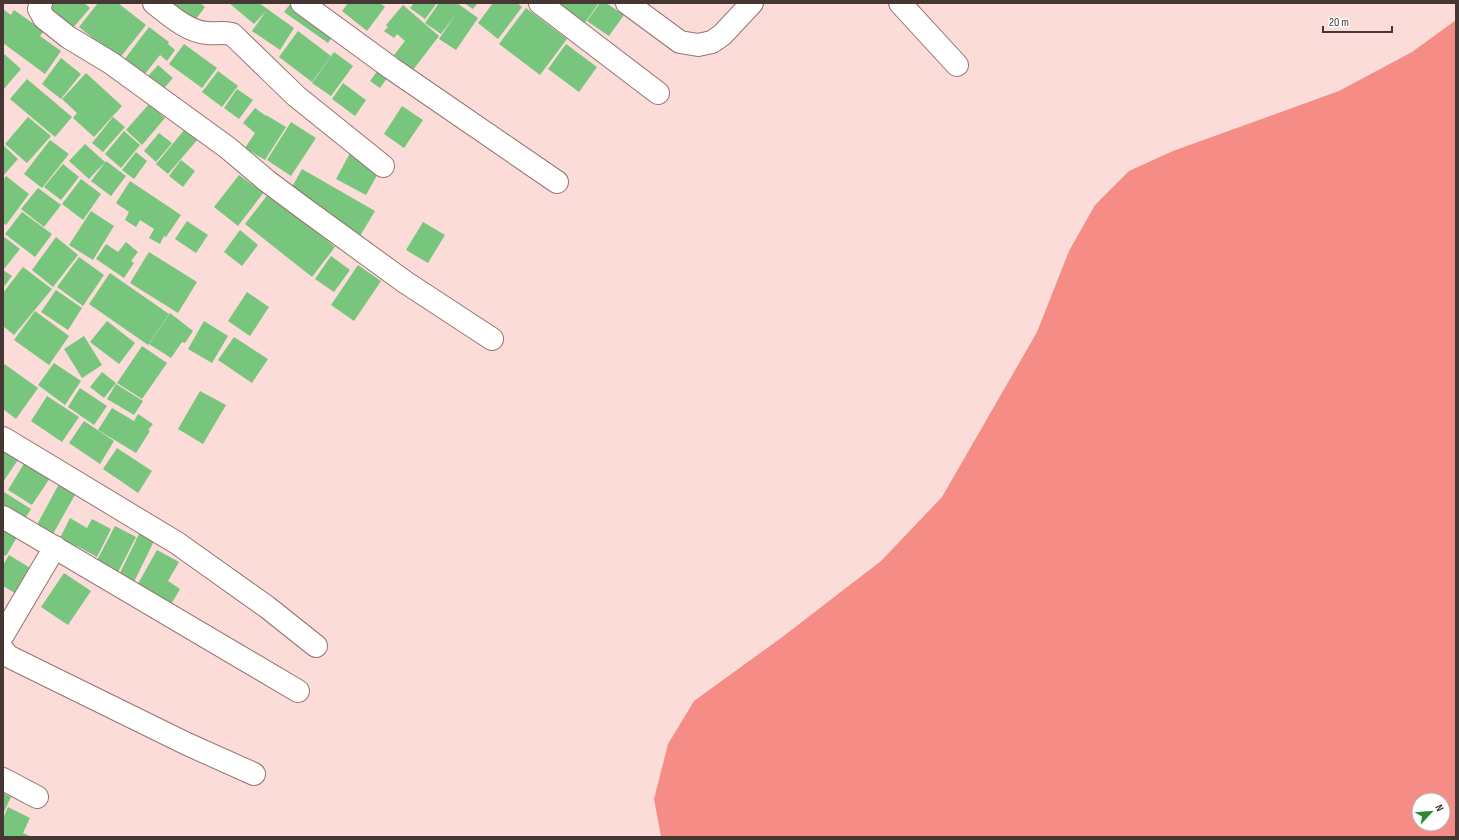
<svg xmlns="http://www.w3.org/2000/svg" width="1459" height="840" viewBox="0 0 1459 840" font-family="'Sofia Sans Condensed',sans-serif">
	<rect width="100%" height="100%" fill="#fbdcd9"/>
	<path fill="#f58d86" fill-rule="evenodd" d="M1456,20V837H661L654,799L668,744L694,701L781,638L881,561L942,497L1037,332L1069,251L1095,205L1129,171L1173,151L1339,91L1412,52ZM1419,800H1443V824H1419Z"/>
	<g fill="#78c57d">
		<polygon points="51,3 84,3 90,8 72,29 47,7"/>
		<polygon points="98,3 118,3 146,25 119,59 79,27"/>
		<polygon points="159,3 200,3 205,7 190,27"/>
		<polygon points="229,3 259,3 294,28 280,50 252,31 266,11 254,24"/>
		<polygon points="291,3 293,3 334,34 328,43 284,12"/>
		<polygon points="348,3 380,3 385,7 367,31 342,11"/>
		<polygon points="414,3 437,3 425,19 410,8"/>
		<polygon points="439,3 457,3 478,18 456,50 439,39 455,15 441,34 425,23"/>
		<polygon points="464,3 478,3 473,9"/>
		<polygon points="493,3 517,3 522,7 498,39 478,23"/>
		<polygon points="556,3 599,3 584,24"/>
		<polygon points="600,3 606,3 624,15 609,36 587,21"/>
		<polygon points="403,5 439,36 413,70 394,55 405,41 397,34 394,38 384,31 388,27 386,25"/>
		<polygon points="526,8 567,39 540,75 499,44"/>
		<polygon points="3,9 11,15 14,10 44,31 40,36 61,51 45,74 3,43"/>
		<polygon points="149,27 169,42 168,44 175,50 167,61 160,55 144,75 124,60"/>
		<polygon points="298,31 331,56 312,82 279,57"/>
		<polygon points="184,44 217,68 202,88 169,64"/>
		<polygon points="566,44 597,67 579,92 548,69"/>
		<polygon points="334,52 353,66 331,96 312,83"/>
		<polygon points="3,53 21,69 3,90"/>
		<polygon points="61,58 81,74 61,99 42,84"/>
		<polygon points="158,65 173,78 157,96 142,83"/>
		<polygon points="381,66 391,73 380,88 370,81"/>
		<polygon points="218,71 238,86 222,107 202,92"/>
		<polygon points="86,73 122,106 94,137 73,118 77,113 62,99"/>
		<polygon points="27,79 72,117 55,137 10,99"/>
		<polygon points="343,83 366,100 355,116 332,99"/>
		<polygon points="237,89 253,100 239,119 224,108"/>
		<polygon points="149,104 165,118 142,145 126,130"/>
		<polygon points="402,106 423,120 404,148 384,134"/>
		<polygon points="255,108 266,116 266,115 286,127 265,160 245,148 255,133 243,123"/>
		<polygon points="28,117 51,136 27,163 5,144"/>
		<polygon points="113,117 125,127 103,152 92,143"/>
		<polygon points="291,122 316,138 291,176 267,160"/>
		<polygon points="185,129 198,139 168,174 156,164"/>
		<polygon points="124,131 140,145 121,168 105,154"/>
		<polygon points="159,133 172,143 156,162 144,151"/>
		<polygon points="50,140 69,154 42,188 24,174"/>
		<polygon points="85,144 105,162 89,179 69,161"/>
		<polygon points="3,145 18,159 3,176"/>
		<polygon points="136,152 147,161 134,179 122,170"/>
		<polygon points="350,153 380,170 366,195 336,179"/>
		<polygon points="181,160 195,171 183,187 169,176"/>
		<polygon points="106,161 126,176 111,196 91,181"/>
		<polygon points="63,164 79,177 61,200 44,187"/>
		<polygon points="302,169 375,211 360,236 288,194"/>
		<polygon points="239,175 254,186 257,181 267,188 238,226 214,207"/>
		<polygon points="6,176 29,194 6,225 3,223 3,181"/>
		<polygon points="81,179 101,194 83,220 62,204"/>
		<polygon points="130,181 181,215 166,237 164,236 160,244 149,238 154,229 140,220 136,227 125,220 129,212 116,203"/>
		<polygon points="38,188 61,205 44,227 21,209"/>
		<polygon points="269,193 335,247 312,277 245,224"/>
		<polygon points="91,211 114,226 93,260 69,245"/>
		<polygon points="22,212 52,234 35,257 5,234"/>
		<polygon points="187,221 208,235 196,253 175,239"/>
		<polygon points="423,222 445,235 428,263 406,250"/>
		<polygon points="240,230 258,245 242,266 224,252"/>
		<polygon points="3,236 20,249 4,269 3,268"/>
		<polygon points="56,237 78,255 53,287 32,270"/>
		<polygon points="126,242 138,252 131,261 134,263 124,278 96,259 106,244 118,252"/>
		<polygon points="149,252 197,282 178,313 130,283"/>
		<polygon points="331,256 350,270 334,292 315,279"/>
		<polygon points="79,257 104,275 83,306 57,287"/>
		<polygon points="358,265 381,281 354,321 331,305"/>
		<polygon points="23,267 52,289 14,335 3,326 3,293"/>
		<polygon points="3,270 12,276 3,288"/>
		<polygon points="110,273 169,314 148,345 89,304"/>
		<polygon points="56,290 82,308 68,330 41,312"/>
		<polygon points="247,292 269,307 250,336 228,321"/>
		<polygon points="35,311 69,336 49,365 14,340"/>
		<polygon points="170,313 193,331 185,343 182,342 171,358 149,344"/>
		<polygon points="107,321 135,343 119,364 90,342"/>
		<polygon points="204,321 228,336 212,363 188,349"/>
		<polygon points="84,336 102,365 82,378 64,349"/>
		<polygon points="234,337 268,359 252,383 218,360"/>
		<polygon points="142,346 167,363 142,399 117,383"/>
		<polygon points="3,363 38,388 16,419 3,409"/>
		<polygon points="54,363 81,381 65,405 38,385"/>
		<polygon points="102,372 116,383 104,398 90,387"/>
		<polygon points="116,384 143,401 134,415 107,399"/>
		<polygon points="80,388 107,406 94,425 68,407"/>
		<polygon points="200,391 226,405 203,444 178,429"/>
		<polygon points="47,396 79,417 62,442 31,421"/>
		<polygon points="112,408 134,421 138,414 153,424 148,430 150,431 136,453 98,430"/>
		<polygon points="84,421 114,441 100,464 69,443"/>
		<polygon points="117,448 152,471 138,493 103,469"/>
		<polygon points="3,449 18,460 3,482"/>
		<polygon points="25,462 50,478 32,505 8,490"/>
		<polygon points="59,484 76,493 49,541 33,532"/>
		<polygon points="4,492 31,509 21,525 3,514 3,494"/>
		<polygon points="70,518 87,528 92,519 111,529 97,557 77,546 75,551 58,542"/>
		<polygon points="115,526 136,537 115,578 94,566"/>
		<polygon points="3,528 17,537 6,556 3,554"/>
		<polygon points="140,532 155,539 132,586 117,579"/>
		<polygon points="157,550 179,562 168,581 180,589 170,606 135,589"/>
		<polygon points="9,555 32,569 18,595 3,586 3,565"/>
		<polygon points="64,573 91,591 68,625 41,607"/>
		<polygon points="3,793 11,797 3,814"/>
		<polygon points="8,807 30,818 23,833 32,837 3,837 3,818"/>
	</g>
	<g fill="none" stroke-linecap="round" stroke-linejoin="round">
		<g stroke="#957370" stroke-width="24">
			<g id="minor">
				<polyline points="41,3 39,9 44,18 68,37 111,63 228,148 267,181 306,210 405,282 492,339"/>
				<path d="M154,3C168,14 188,32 207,33C217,34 221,32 232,34L296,96L383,166"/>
				<polyline points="302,3 391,68 557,182"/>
				<polyline points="540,3 658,93"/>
				<polyline points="627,3 680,42 698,45 712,42 722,35 752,3"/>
				<polyline points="900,3 957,65"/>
				<polyline points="3,438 177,543 267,607 316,646"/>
				<polyline points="3,517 298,691"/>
				<polyline points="3,635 55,547"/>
				<polyline points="3,650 8,656 18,661 187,744 254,774"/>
				<polyline points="3,779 37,797"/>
			</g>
		</g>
		<use href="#minor" stroke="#fff" stroke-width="22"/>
	</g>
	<rect width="1459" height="840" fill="none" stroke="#463735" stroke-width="8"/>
	<g transform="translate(1431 812) rotate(64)"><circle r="19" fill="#ffffff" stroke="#b5afae"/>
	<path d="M0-3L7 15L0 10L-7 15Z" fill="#2d8939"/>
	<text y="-6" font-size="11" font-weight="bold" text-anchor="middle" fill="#463735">N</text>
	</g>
	<path d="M1323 26v6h69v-6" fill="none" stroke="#463735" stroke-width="2"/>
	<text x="1329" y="26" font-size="12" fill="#463735" stroke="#ffffff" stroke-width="3" paint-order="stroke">20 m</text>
</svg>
